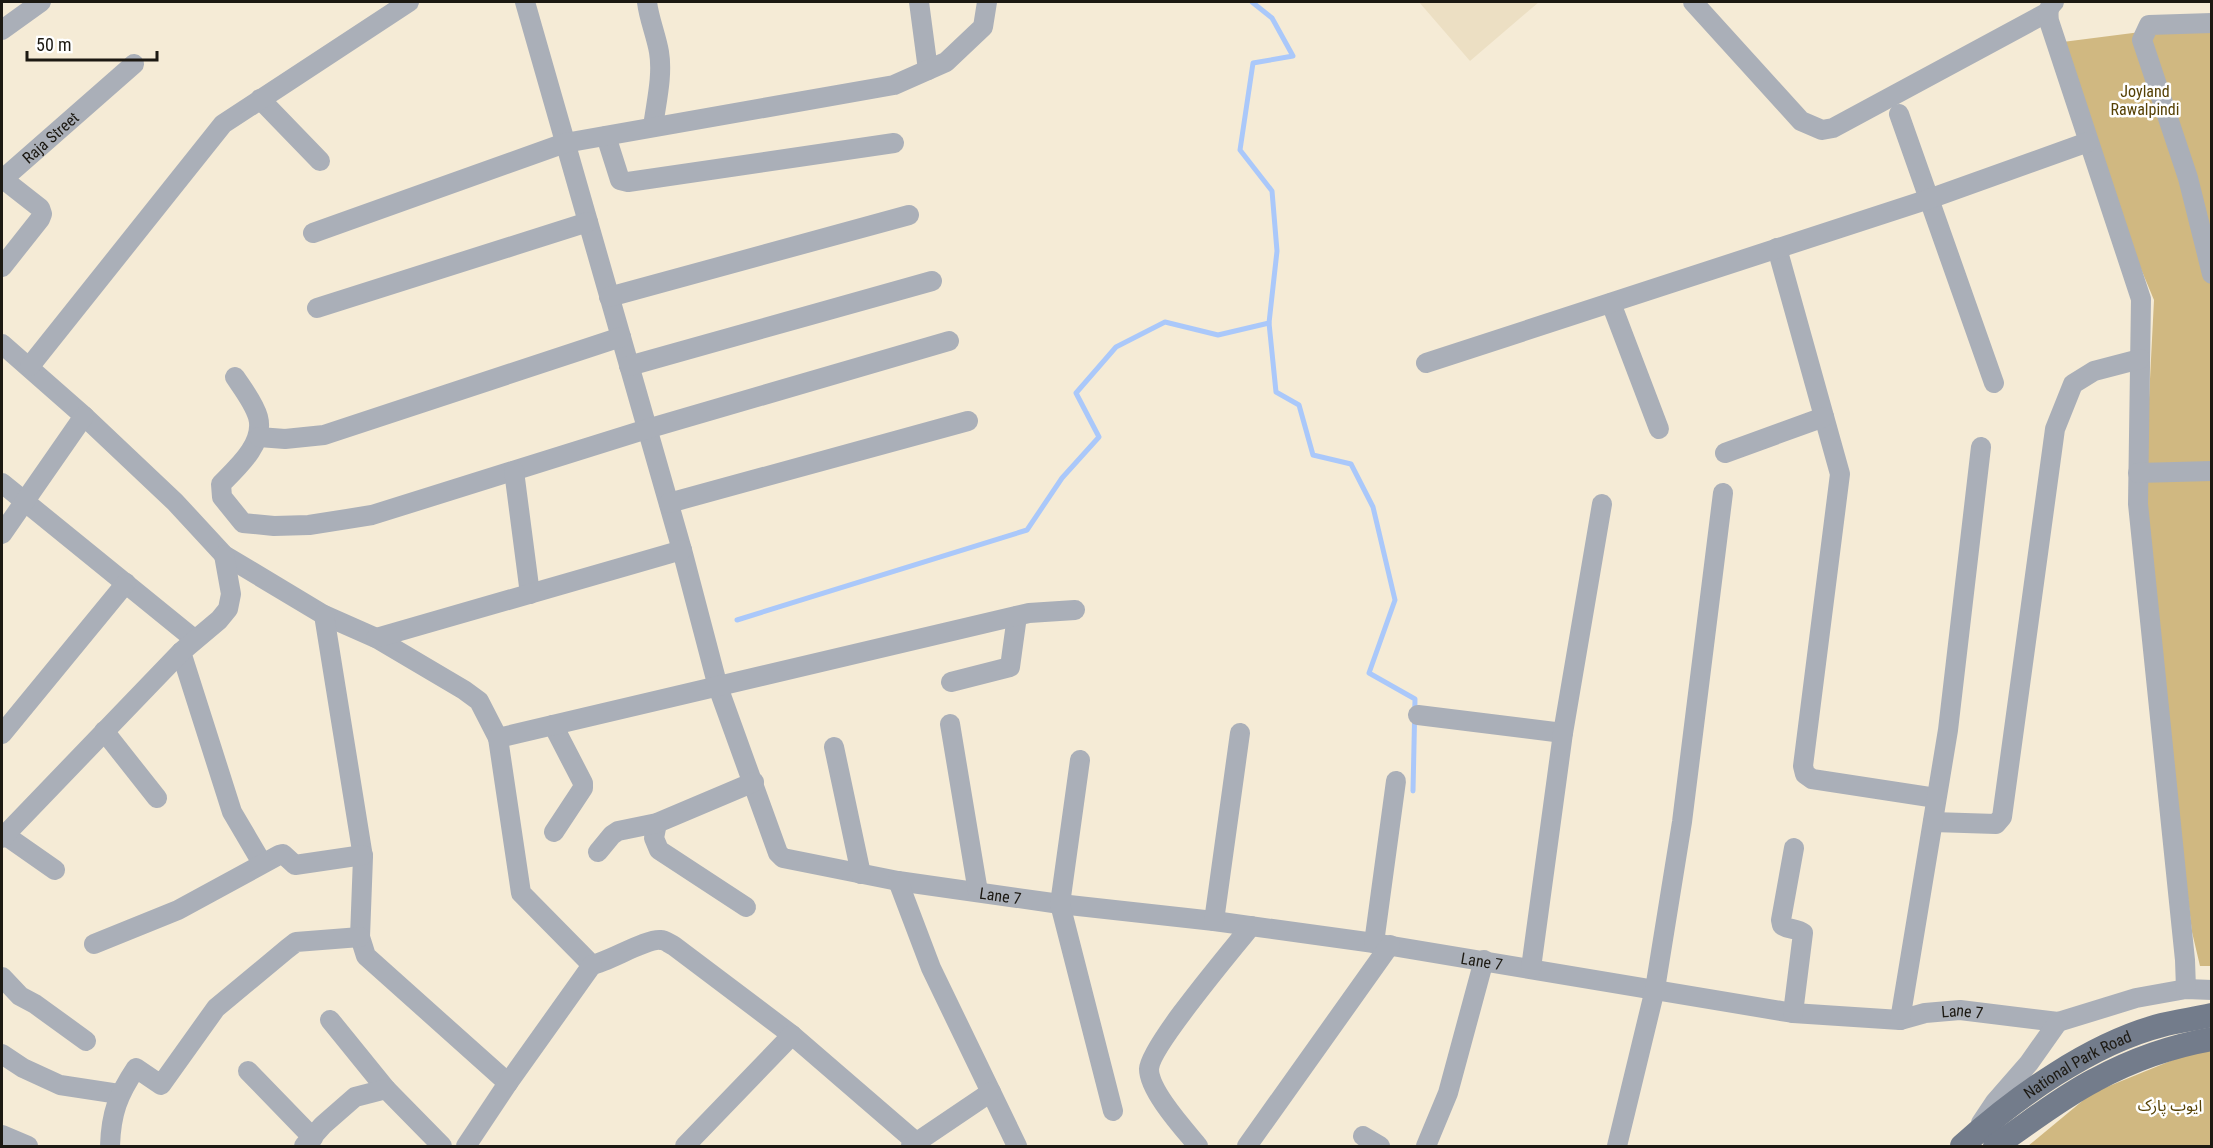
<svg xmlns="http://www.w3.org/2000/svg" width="2213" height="1148" viewBox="0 0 2213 1148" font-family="'Roboto Condensed','Noto Sans Arabic',sans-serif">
	<rect width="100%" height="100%" fill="#f5ebd6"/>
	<polygon fill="#ecdfc3" points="1419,2 1539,2 1470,61"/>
	<g fill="#d0b881">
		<polygon points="2211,23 2211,966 2200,966 2192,932 2143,517 2154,300 2047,44"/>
		<polygon points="2211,1050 2211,1146 2028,1146 2092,1093 2190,1053"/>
	</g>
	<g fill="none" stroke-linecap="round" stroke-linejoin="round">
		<g stroke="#aac8fa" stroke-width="5">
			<polyline points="1269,323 1276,392 1299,405 1313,455 1351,464 1373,507 1395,600 1369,673 1415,699 1413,791"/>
			<polyline points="737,620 1027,530 1062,478 1099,437 1076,393 1116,347 1165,322 1218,335 1269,323 1277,251 1272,191 1240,150 1253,63 1293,56 1272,18 1252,2"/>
		</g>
		<g stroke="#aaafb8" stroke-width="20">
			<path id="s1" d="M525,2L682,550L718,687L778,853L783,858L898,881L1060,904L1214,921L1374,943L1793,1013L1900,1020L1925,1013L1960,1010L2058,1022L2136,998L2186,989L2212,990"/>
			<path d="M647,2C649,19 656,35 659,52C663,76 656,103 653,127"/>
			<polyline points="919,2 928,70"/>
			<polyline points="1693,2 1801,121 1822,130 1833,128 2048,12"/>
			<path d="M2054,2C2048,7 2048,13 2049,21L2141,299L2138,504L2185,960L2186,989"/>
			<polyline points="2212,23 2149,25 2142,40 2188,178 2212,274"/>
			<polyline points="2,30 41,2"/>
			<polyline points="260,99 320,161"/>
			<polyline points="1899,114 1994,383"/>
			<polyline points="606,136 620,180 628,182 894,143"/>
			<polyline points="313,233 565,143 894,85 946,62 983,27 987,2"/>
			<polyline points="1777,248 1840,474 1803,766 1805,774 1812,779 1936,798"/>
			<path id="s2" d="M2,267L40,219L42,214L40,208L3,179L134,64"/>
			<polyline points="609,297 909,215"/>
			<polyline points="1611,303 1659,429"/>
			<polyline points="317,308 588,222"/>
			<polyline points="2,344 84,416 175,502 224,555 324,615 376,638 464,690 479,701 498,738"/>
			<polyline points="1426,363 1929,199 2088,142"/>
			<polyline points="30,366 223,124 409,2"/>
			<polyline points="629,366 932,281"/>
			<path d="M235,377C243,389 254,403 258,417C265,443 238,467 221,484L222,497L243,523L274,526L309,525L372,515L647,429L949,341"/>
			<polyline points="259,437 285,439 324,435 621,337"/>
			<polyline points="1725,453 1824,417"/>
			<polyline points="514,471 530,594"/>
			<polyline points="2138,473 2212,471"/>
			<polyline points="2,483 194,639"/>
			<polyline points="669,503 968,421"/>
			<polyline points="2,534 84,416"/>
			<polyline points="324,615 363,857 360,937 366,956 508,1083"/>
			<polyline points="376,638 682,550"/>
			<polyline points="181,652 232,812 262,863"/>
			<polyline points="951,682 1010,667 1017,616"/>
			<polyline points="1418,715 1563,733"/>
			<polyline points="950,724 978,892"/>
			<polyline points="553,725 583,783 583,788 554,832"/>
			<polyline points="104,731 157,798"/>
			<polyline points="2,734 126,583"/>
			<polyline points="834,747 861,874"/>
			<polyline points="1080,760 1060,904 1113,1111"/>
			<polyline points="1933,822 1996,824 2002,817 2055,429 2073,384 2094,371 2140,359"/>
			<polyline points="657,823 654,838 659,850 746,907"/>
			<polyline points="2,833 55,870"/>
			<polyline points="2,838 181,652 219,620 228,609 231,594 224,555"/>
			<polyline points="598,852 612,835 618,831 657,823 754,782"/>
			<polyline points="898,881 931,968 1017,1146"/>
			<polyline points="1214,921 1240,733"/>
			<polyline points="1374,943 1396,781"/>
			<polyline points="94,944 178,910 279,855 283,854 295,865 363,855"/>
			<polyline points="1531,968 1563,733 1602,504"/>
			<polyline points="2,977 20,996 35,1004 86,1041"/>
			<path d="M1793,1013L1803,933C1797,928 1788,930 1782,925L1781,920L1794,848"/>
			<polyline points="330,1020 386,1089"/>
			<polyline points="1900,1020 1948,730 1981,447"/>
			<polyline points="2,1054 23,1068 60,1085 119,1094"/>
			<polyline points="248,1071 313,1138"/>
			<polyline points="1981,1123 1995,1102 2029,1063 2058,1022"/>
			<polyline points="2,1135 28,1146"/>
			<polyline points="1363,1136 1380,1146"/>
			<path d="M916,1142L792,1035L674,946C670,944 665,940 661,940C647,938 610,961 592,965L521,893L498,738L1029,613L1075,610"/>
			<path d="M110,1146C111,1113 118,1095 136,1068L161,1085L216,1008L287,949L296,942L360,937"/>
			<polyline points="304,1146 323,1125 355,1097 386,1089 442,1146"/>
			<polyline points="466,1146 508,1083 592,965"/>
			<polyline points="685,1146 792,1035"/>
			<polyline points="911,1146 991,1092"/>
			<path d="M1198,1146C1184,1129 1149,1091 1149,1069C1150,1046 1233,949 1251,926"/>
			<polyline points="1247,1146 1390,945"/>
			<polyline points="1426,1146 1448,1093 1484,960"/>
			<polyline points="1617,1146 1655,989 1682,822 1723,493"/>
		</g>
		<g stroke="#737c8b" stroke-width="24">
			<path id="s3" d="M1962,1146C2015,1098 2091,1043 2162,1025C2178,1021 2195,1019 2212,1015"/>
			<path d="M1995,1146C2028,1124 2060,1098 2095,1080C2130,1061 2172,1046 2212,1039"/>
		</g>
	</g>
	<g text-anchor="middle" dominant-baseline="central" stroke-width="5" stroke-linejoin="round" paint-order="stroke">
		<g font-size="16" fill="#564105" stroke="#fff">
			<text x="2145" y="91">Joyland<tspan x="2145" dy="18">Rawalpindi</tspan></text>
			<text x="2170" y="1105">ایوب پارک</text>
		</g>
		<g font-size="16" fill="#1c1912" stroke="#fff">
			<text stroke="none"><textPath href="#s2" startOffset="183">Raja Street</textPath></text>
			<text stroke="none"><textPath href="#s1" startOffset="1116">Lane 7</textPath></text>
			<text stroke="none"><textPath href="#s1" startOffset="1602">Lane 7</textPath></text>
			<text stroke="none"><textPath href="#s1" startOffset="2088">Lane 7</textPath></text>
			<text stroke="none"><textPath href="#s3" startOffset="142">National Park Road</textPath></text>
		</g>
	</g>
	<rect width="2213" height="1148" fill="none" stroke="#1c1912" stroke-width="6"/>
	<path d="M27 51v9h130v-9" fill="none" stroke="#1c1912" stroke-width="3"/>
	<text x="36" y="51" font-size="18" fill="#1c1912" stroke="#ffffff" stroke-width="4.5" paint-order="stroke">50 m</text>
</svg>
